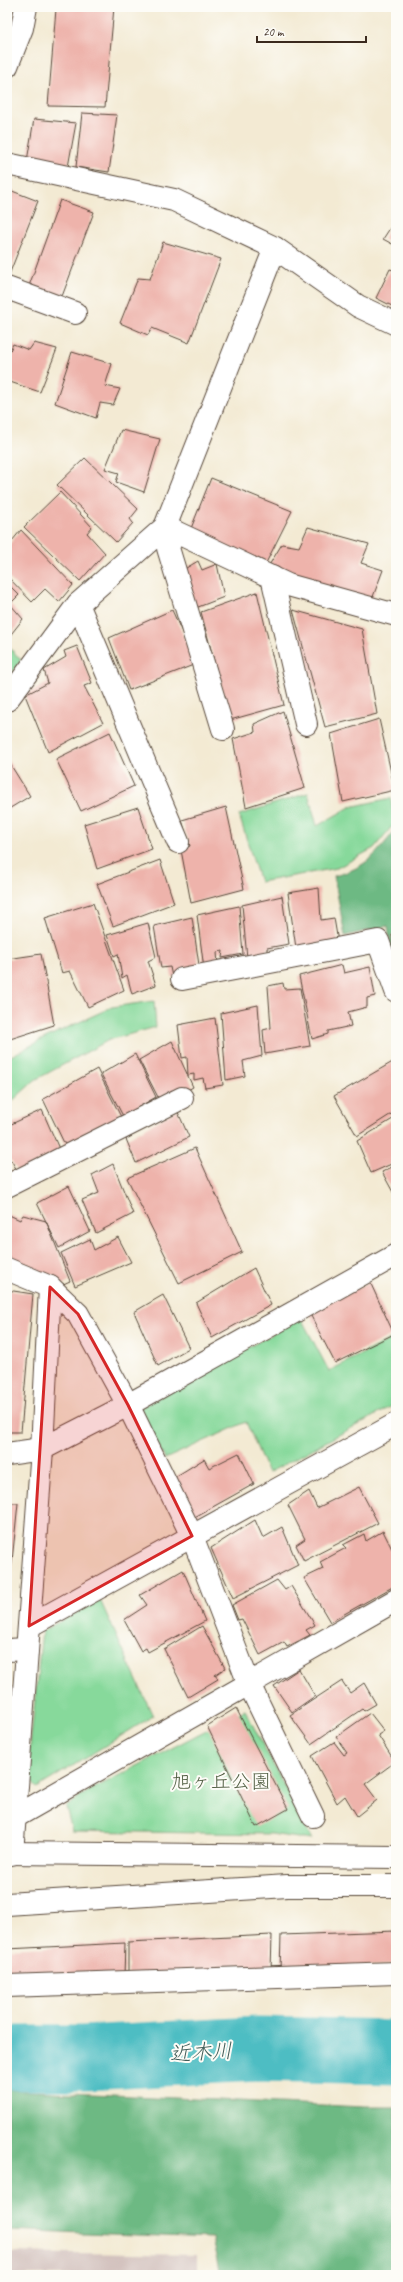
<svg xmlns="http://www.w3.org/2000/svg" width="403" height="2282" viewBox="0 0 403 2282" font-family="Caveat,'Klee One',sans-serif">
	<rect width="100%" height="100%" fill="#fdfcf7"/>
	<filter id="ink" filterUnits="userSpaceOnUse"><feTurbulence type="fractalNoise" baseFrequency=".025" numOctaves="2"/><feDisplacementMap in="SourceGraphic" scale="8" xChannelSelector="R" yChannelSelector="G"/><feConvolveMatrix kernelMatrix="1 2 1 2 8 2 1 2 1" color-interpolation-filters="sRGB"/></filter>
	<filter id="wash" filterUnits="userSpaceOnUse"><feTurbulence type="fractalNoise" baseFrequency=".012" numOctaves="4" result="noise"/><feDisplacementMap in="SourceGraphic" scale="16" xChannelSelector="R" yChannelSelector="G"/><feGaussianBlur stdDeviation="0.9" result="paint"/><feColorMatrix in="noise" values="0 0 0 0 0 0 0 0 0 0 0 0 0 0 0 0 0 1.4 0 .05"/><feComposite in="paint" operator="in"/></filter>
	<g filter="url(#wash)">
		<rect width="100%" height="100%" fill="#f3ead3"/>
		<polygon fill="#d1c0bc" points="7,2252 197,2255 197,2275 7,2275"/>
		<g fill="#87d99b" stroke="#61825c">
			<polygon points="7,645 21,660 7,680"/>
			<polygon points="308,793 317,826 350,807 391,798 394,824 374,848 337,868 260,882 239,815"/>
			<polygon points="154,1001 156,1027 109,1040 35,1080 7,1106 7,1058 47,1037 112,1007"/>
			<polygon points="301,1318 329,1371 396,1336 396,1404 268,1473 246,1422 165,1459 140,1408"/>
			<polygon points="100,1600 153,1716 37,1788 27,1777 42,1631"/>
			<polygon points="245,1710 312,1840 271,1834 72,1831 66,1807 87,1792"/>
		</g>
		<g fill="#6db983" stroke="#547250">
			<path d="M396,829V950L391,952L388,926L345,936L334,876C368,867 376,854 396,829Z"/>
			<polygon points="7,2090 364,2107 396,2107 396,2275 220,2275 212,2238 7,2230"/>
		</g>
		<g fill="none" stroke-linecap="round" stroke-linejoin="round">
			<polyline stroke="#4ebdc3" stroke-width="65" points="7,2058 83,2058 258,2049 396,2052"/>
		</g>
		<g id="blocks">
			<g fill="#eeb3ab">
				<polygon points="70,7 114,7 105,107 48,106 56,9"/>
				<polygon points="82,113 117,115 109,172 76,167"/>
				<polygon points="34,119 76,123 68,167 27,161"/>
				<polygon points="7,189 38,201 7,280"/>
				<polygon points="60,200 94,212 61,299 29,286"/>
				<polygon points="396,219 396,246 383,239"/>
				<polygon points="163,242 221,259 189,343 152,328 148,335 120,323 138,278 150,279"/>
				<polygon points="390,269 396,271 396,308 376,298"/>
				<polygon points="34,343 57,349 40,392 7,381 7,357 13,344 29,350"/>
				<polygon points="72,352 112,364 105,386 120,389 113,405 100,403 96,418 55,403"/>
				<polygon points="121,430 160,439 144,492 116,482 119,473 105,469"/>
				<polygon points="85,458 138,509 130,519 133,523 116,542 57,485"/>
				<polygon points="211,478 292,511 265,565 190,531"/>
				<polygon points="60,492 92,527 87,533 105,553 80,581 24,527"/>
				<polygon points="308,527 369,544 361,563 383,570 371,602 268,567 282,544 299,547"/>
				<polygon points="21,530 73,585 59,602 45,589 32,602 7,576 7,547"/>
				<polygon points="198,561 202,570 217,564 224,597 193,609 181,571"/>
				<polygon points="7,583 19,595 10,604 23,619 8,638"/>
				<polygon points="257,592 284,705 230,720 201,612"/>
				<polygon points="172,610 196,664 129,690 109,638"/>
				<polygon points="293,610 362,629 377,714 325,727"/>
				<polygon points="77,646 92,683 84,686 103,723 48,752 25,695 48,683 44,670 66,657 64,651"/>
				<polygon points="283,711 305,788 246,807 233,739 255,732 254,724"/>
				<polygon points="379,719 395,790 343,802 331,734"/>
				<polygon points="110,732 134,786 81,811 56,759"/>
				<polygon points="7,759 30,796 7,810"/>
				<polygon points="138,807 152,849 97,869 84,824"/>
				<polygon points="226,807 244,889 191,903 181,850 190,846 182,820"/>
				<polygon points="160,860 174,903 113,926 97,884"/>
				<polygon points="319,888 321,920 334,918 338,942 296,948 288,893"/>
				<polygon points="282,896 289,944 267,948 267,954 247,958 242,905"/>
				<polygon points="93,903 124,990 88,1007 70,971 62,973 45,918"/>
				<polygon points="239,906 243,954 222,958 223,951 217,952 218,966 204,969 197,915"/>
				<polygon points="192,917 200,972 172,977 170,967 161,968 154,926"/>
				<polygon points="148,923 156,957 148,961 156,985 132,994 127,975 122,978 118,954 114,956 107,935"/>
				<polygon points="396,934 396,954 395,954 392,935"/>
				<polygon points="41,954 54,1025 7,1040 7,959"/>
				<polygon points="342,965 344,973 370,967 375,996 367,998 367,1007 348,1012 351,1026 328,1031 328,1034 312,1039 299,976"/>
				<polygon points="283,983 284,989 300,988 310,1046 265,1054 263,1030 271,1028 268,986"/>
				<polygon points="258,1005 262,1056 243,1061 245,1076 226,1080 221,1013"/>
				<polygon points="215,1018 223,1085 205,1088 203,1078 194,1080 194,1074 188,1075 187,1057 182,1058 178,1025"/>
				<polygon points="172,1041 193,1087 176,1097 172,1090 159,1099 139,1060"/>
				<polygon points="135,1054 156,1097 123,1116 101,1074"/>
				<polygon points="396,1060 396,1111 357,1136 334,1096"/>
				<polygon points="97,1069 121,1117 66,1147 43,1099"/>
				<polygon points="42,1110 60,1151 18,1172 11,1160 7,1162 7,1126"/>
				<polygon points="177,1110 189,1137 136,1163 126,1139"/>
				<polygon points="396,1117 396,1162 371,1173 357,1141"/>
				<polygon points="195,1148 242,1252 179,1283 127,1178"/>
				<polygon points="113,1164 133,1214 96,1233 82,1200 99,1193 92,1175"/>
				<polygon points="396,1165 396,1194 394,1194 382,1172"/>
				<polygon points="69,1186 90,1231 59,1248 37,1203"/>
				<polygon points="7,1214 20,1220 23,1215 46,1221 70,1281 59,1286 7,1264"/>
				<polygon points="118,1237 131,1262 75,1286 61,1253 90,1239 94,1250"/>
				<polygon points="254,1268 271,1305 212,1338 196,1303"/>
				<polygon points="370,1282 394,1334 335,1363 309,1312"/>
				<polygon points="7,1290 33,1294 21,1432 7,1432"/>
				<polygon points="163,1295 189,1348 158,1366 134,1312"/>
				<polygon points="239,1453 254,1484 191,1519 170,1480 204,1459 209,1468"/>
				<polygon points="359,1487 378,1523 304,1561 296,1545 305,1539 288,1505 309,1491 317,1508"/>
				<polygon points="7,1503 18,1503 8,1600 7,1600"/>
				<polygon points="255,1520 263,1538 282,1527 298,1565 233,1598 211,1548"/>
				<polygon points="383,1531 392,1549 396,1547 396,1585 330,1622 304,1578 323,1569 320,1562 346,1548 343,1545 364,1534 366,1541"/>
				<polygon points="183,1570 205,1621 148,1652 146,1648 141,1651 124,1620 147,1605 140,1595"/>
				<polygon points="277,1580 285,1590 291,1586 315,1625 306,1630 310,1635 287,1647 284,1642 260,1655 242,1619 238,1620 232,1605"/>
				<polygon points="202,1626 225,1668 215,1675 218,1679 188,1697 164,1649"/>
				<polygon points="299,1669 315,1696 292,1712 274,1686"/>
				<polygon points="342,1681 350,1693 364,1683 376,1704 364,1711 362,1709 311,1744 290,1715"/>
				<polygon points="236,1708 288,1809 256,1827 207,1726"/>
				<polygon points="370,1713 384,1731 378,1735 395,1762 365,1784 377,1800 357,1816 345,1796 337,1803 312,1756 334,1742 344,1755 347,1753 336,1737"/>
				<polygon points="396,1931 396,1965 280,1970 281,1935"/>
				<polygon points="272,1935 271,1971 128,1976 128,1942"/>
				<polygon points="125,1943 124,1976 7,1978 7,1949"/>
			</g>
		</g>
	</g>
	<g filter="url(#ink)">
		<use href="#blocks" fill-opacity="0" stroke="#574739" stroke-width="1"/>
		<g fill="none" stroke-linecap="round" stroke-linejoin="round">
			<g stroke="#574739" stroke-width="24">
				<g id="minor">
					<polyline points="7,66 22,28 26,7"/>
					<polyline points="7,164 174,200 275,248 358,306 396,324"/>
					<polyline points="7,288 75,313"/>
					<polyline points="165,527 288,585 396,615"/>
					<polyline points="174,531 168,548 223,729"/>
					<polyline points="272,577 306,724"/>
					<polyline points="78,604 178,842"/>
					<polyline points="7,700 78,604 165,527 275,248"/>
					<polyline points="182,979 378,941 396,991"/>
					<polyline points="7,1186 182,1098"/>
					<polyline points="7,1269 50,1287 78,1314 128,1405 192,1536 249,1684 313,1816"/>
					<polyline points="7,1454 42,1449 128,1405 396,1255"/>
					<polyline points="29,1626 396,1424"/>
					<polyline points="7,1650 27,1649"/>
					<polyline points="15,1817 396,1600"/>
					<polyline points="7,1853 396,1857"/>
					<polyline points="12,1854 42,1449 50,1287"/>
					<polyline points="7,1904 287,1886 396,1886"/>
					<polyline points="7,1986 396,1973"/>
				</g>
			</g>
			<use href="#minor" stroke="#fff" stroke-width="22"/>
		</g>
	</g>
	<path fill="#d62828" fill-opacity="0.2" stroke="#d62828" stroke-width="3" stroke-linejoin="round" d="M50,1287L78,1314L128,1405L192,1536L29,1626Z"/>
	<g text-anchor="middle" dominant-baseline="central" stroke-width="4" stroke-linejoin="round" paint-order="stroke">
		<g font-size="20" fill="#525f44" stroke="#fdfcf7">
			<text x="221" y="1781">旭ヶ丘公園</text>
		</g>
		<g font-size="21" font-style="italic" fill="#425d58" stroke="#fdfcf7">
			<text transform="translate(201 2052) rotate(-3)">近木川</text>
		</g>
	</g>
	<rect width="403" height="2282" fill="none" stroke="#fdfcf7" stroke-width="24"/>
	<path d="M257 36v6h109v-6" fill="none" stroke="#3b2a1e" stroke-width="2"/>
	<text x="263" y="36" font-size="12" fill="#3b2a1e" stroke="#fdfcf7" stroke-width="3" paint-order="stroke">20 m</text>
</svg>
